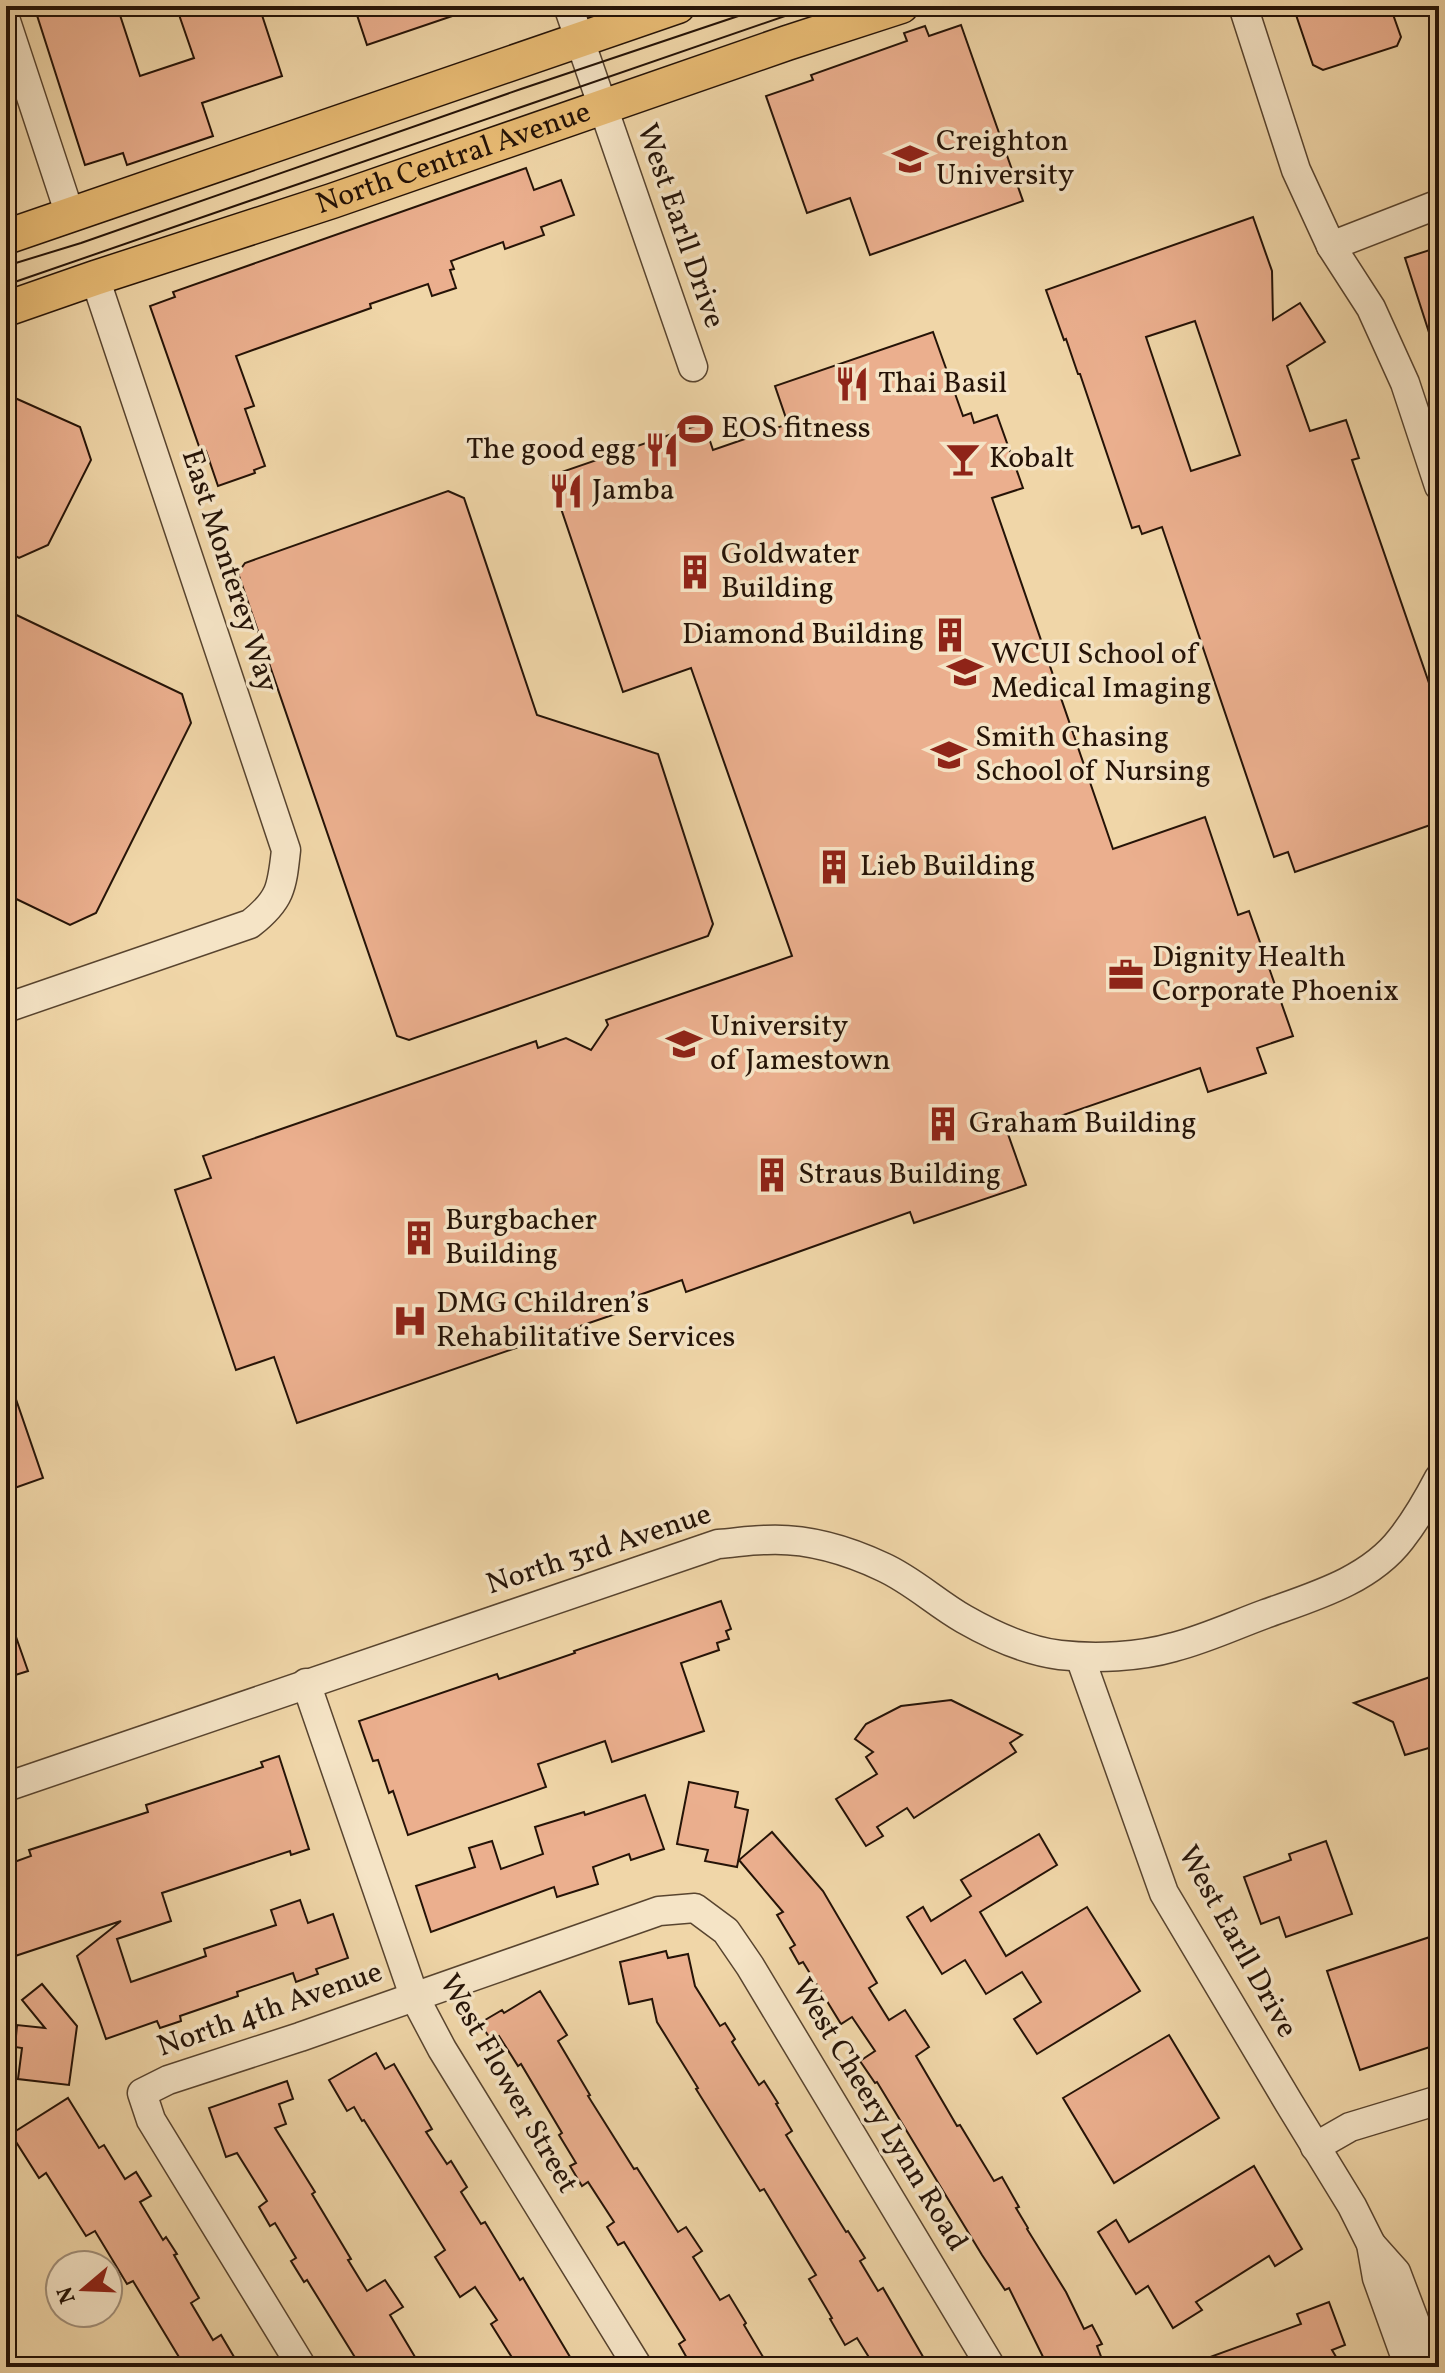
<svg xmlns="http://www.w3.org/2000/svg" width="1445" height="2373" viewBox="0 0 1445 2373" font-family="Vollkorn,serif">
	<rect width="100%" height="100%" fill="#f0d6a8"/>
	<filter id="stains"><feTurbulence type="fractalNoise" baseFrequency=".0025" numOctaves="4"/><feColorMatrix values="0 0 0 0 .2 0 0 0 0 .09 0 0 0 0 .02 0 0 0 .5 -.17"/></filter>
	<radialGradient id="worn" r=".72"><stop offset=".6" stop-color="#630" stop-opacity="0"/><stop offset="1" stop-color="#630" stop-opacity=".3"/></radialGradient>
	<g fill="#ebaf8e" stroke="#251307" stroke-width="2" fill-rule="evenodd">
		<polygon points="34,6 117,6 140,76 194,58 176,6 259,6 282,76 202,103 213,136 127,165 123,153 85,165"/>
		<polygon points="354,6 473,6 473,9 367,45"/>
		<polygon points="1293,6 1390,6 1401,37 1397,46 1323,70 1313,65"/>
		<polygon points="961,25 1023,201 870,255 850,198 807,213 766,96 813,80 811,75 907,41 904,33 925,26 929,36"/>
		<polygon points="526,168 534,190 561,180 574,215 541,227 544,235 505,249 503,242 451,261 454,269 450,270 456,288 432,296 428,284 370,304 371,308 236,356 254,406 245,409 265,466 254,470 255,473 218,486 206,451 201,452 150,306 175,297 173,292"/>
		<path d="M1253,217L1272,271L1273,320L1300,303L1325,342L1287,366L1310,431L1346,420L1359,458L1352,460L1439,712V822L1295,872L1288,852L1274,857L1162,527L1142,534L1139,526L1132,528L1080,374H1078L1066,339L1064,340L1046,290ZM1195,321L1240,455L1191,471L1146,337Z"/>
		<polygon points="1439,247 1439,350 1435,351 1405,258"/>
		<polygon points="933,332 963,416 971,413 974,423 997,415 1023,488 992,498 1113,849 1205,817 1238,915 1249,911 1293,1036 1257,1048 1266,1073 1208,1092 1200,1068 1008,1134 1026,1185 914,1223 910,1212 686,1292 682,1280 625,1300 627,1310 297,1423 274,1357 236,1370 175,1190 211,1178 203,1156 536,1041 538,1048 566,1038 591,1050 608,1025 606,1020 792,956 691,668 623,692 550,476 704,423 713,450 788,424 775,386"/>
		<polygon points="6,394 80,427 91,460 48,545 19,558 6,551"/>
		<polygon points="448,491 464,498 537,715 658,754 713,924 708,936 409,1040 397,1036 238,573 245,563"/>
		<polygon points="6,610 182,694 191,723 96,913 70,925 6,894"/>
		<polygon points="6,1379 9,1379 43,1478 6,1491"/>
		<polygon points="721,1601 731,1629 726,1631 729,1639 717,1643 719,1650 681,1663 704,1731 612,1762 605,1741 538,1764 546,1787 408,1835 393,1791 389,1793 378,1760 373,1761 359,1721 497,1674 499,1679 575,1653 574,1651"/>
		<polygon points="9,1617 28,1671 6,1678 6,1618"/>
		<polygon points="1439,1674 1439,1745 1405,1755 1393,1722 1354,1703"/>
		<polygon points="951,1700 1022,1735 1010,1743 1016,1752 914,1818 907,1808 877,1827 883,1836 866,1846 836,1799 877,1774 866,1757 873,1752 855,1739 866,1724 901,1706"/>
		<polygon points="279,1756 309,1849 291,1855 290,1851 162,1893 171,1921 117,1939 131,1982 206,1956 204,1949 276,1925 271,1910 300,1900 308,1923 333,1914 348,1958 316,1969 318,1974 296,1982 293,1973 237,1992 238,1996 180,2016 181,2021 160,2028 157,2021 106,2039 77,1956 121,1921 6,1959 6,1865 31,1856 29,1850 148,1812 146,1805 263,1767 261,1762"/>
		<polygon points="689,1782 738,1792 735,1807 748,1810 737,1867 705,1861 708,1850 677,1844"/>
		<polygon points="645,1795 664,1849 631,1860 629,1854 593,1867 598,1884 557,1897 554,1887 431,1932 416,1886 475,1867 469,1848 492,1841 501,1869 543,1854 535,1827 584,1812 585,1815"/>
		<polygon points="772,1832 823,1891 877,1983 869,1988 889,2020 905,2010 929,2047 916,2056 957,2126 960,2125 994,2181 1002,2177 1019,2207 1016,2208 1028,2228 1027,2229 1066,2292 1084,2329 1092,2325 1102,2344 1097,2346 1105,2367 1048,2367 1009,2288 1005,2290 982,2255 877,2082 875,2083 860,2061 875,2051 852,2017 841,2024 803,1962 799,1964 790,1948 795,1945 777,1915 783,1912 739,1860"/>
		<polygon points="1039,1834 1057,1865 980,1912 1006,1956 1087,1907 1140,1991 1037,2054 1014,2019 1041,2002 1022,1972 986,1994 965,1960 942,1974 907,1917 923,1907 931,1921 971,1896 961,1880"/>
		<polygon points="1326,1841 1352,1914 1286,1937 1279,1917 1261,1924 1244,1877 1291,1860 1289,1854"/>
		<polygon points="1439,1934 1439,2044 1360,2070 1327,1971"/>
		<polygon points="666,1951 668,1958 688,1954 695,1986 720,2026 725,2023 735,2039 732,2042 759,2085 764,2081 778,2103 776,2104 792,2131 786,2135 846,2232 848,2231 865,2258 860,2261 878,2291 883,2288 929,2367 875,2367 857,2338 845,2345 830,2319 832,2318 809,2279 816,2275 764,2189 760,2191 696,2089 698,2088 657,2022 652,1999 629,2004 620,1962"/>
		<polygon points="42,1984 77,2026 69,2085 18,2079 22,2048 15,2047 17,2025 45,2028 22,2000"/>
		<polygon points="540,1991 567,2035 558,2041 590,2095 588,2096 634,2169 637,2168 678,2232 686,2227 702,2251 693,2257 720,2300 729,2295 746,2323 744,2325 769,2367 692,2367 679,2344 685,2340 624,2242 618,2245 607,2227 614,2222 588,2182 582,2186 570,2166 576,2163 559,2135 562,2133 521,2064 518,2066 499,2036 491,2040 480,2023 502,2010 504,2013"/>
		<polygon points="1169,2035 1219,2118 1114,2183 1063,2098"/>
		<polygon points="376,2053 385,2069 394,2064 432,2129 426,2132 447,2164 451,2161 467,2187 461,2192 481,2224 485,2222 520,2280 523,2278 576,2367 518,2367 491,2324 497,2320 475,2287 460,2297 435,2257 445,2250 364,2120 362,2121 354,2107 347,2111 329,2080"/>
		<polygon points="287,2081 293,2099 279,2104 286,2124 275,2128 315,2192 312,2194 351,2259 348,2260 367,2291 385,2280 403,2307 390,2315 421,2367 361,2367 307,2280 304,2282 291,2261 296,2258 275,2223 270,2226 259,2207 267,2201 237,2153 226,2157 209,2108"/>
		<polygon points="68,2098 99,2148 104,2145 125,2179 136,2172 151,2196 140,2202 163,2240 166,2237 177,2254 174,2255 199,2298 191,2303 213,2340 221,2335 240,2367 185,2367 133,2281 127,2284 95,2231 86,2236 46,2173 39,2178 11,2134"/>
		<polygon points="1254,2166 1302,2249 1275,2266 1269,2256 1196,2302 1202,2310 1173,2328 1148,2286 1136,2294 1098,2232 1116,2220 1129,2242"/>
		<polygon points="1329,2302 1345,2345 1332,2350 1342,2367 1189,2367 1188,2365 1301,2324 1297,2314"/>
	</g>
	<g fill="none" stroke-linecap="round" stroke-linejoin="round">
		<g stroke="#58442f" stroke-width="31">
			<g id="minor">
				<polyline points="568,6 693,367"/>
				<polyline points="1243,6 1296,170 1331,246 1371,308 1405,383 1439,486"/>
				<polyline points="6,21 70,215"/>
				<polyline points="1331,246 1439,204"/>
				<path d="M6,1008L250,924C281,900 282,887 286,850L95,278"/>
				<polyline points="1080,1657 1164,1893 1289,2103 1352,2206 1371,2244 1377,2278 1409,2367"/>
				<polyline points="306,1683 414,1996 442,2049 638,2367"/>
				<path d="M6,1787L718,1544C734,1543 750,1540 766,1540C805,1538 847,1550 883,1567C912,1580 936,1603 964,1619C992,1635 1028,1651 1060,1655C1096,1659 1139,1657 1174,1647C1205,1639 1235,1625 1265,1614C1312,1597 1369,1581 1401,1539C1416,1520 1428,1499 1439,1478"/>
				<polyline points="1315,2147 1350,2127 1439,2100"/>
				<polyline points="1371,2244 1396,2272 1432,2367"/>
				<polyline points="302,2367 151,2120 142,2093 168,2080 300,2037 659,1911 695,1908 726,1931 750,1966 991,2367"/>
			</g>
		</g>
		<g stroke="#251307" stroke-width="37">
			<g id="major">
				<polyline points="6,237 678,6"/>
				<path id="s1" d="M6,309L95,278L332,201L787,43L901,6"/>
			</g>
		</g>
		<use href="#minor" stroke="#f5e4c6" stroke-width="28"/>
		<use href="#major" stroke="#e8bb74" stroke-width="34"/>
		<g stroke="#251307" stroke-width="2">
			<polyline points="6,266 81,243 521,89 768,6"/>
			<polyline points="6,285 814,6"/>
		</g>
	</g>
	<defs>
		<g id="university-bare" transform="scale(2.76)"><path d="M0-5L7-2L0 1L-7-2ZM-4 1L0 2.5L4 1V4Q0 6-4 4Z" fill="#8f2418" stroke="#f5e4c6" stroke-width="2.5" paint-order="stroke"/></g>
		<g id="restaurant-bare" transform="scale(2.76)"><path d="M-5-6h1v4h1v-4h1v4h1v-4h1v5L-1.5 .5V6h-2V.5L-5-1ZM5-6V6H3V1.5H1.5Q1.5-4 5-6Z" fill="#8f2418" stroke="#f5e4c6" stroke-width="2.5" paint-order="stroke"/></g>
		<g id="stadium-bare" transform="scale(2.76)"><path d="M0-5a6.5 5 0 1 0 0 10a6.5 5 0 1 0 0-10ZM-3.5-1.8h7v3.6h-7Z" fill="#8f2418" stroke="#f5e4c6" stroke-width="2.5" paint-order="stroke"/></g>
		<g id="bar-bare" transform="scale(2.76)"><path d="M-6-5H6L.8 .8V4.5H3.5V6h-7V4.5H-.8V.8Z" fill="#8f2418" stroke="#f5e4c6" stroke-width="2.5" paint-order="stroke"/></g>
		<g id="building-bare" transform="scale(2.76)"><path d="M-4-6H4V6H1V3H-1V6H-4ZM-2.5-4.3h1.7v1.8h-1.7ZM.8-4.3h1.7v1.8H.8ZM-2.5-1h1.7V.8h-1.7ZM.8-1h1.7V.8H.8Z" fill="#8f2418" stroke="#f5e4c6" stroke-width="2.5" paint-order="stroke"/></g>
		<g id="office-bare" transform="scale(2.76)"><path d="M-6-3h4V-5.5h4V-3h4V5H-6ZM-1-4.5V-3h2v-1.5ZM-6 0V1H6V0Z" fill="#8f2418" stroke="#f5e4c6" stroke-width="2.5" paint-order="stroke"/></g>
		<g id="hospital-bare" transform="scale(2.76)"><path d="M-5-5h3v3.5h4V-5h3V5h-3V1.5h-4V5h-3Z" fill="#8f2418" stroke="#f5e4c6" stroke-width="2.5" paint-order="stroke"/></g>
	</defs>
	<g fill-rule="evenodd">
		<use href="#university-bare" x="910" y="159"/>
		<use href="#restaurant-bare" x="852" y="384"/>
		<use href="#stadium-bare" x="695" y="429"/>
		<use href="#restaurant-bare" x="662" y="450"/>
		<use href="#bar-bare" x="963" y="459"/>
		<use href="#restaurant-bare" x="566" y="491"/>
		<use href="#building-bare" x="695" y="572"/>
		<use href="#building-bare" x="950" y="635"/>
		<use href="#university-bare" x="965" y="672"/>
		<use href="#university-bare" x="949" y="755"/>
		<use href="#building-bare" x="834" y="867"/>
		<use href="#office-bare" x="1126" y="975"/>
		<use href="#university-bare" x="684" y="1044"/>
		<use href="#building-bare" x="943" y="1124"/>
		<use href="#building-bare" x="772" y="1175"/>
		<use href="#building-bare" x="419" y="1238"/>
		<use href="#hospital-bare" x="410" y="1321"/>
	</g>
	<g text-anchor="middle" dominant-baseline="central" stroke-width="7" stroke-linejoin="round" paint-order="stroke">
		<g font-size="30" fill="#251307" stroke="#f5e4c6" text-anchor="start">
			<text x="936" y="142">Creighton<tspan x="936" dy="34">University</tspan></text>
			<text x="878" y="384">Thai Basil</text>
			<text x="721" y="429">EOS fitness</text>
			<text x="636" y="450" text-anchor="end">The good egg</text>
			<text x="989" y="459">Kobalt</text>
			<text x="592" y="491">Jamba</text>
			<text x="721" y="555">Goldwater<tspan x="721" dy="34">Building</tspan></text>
			<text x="924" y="635" text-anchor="end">Diamond Building</text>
			<text x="991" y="655">WCUI School of<tspan x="991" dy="34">Medical Imaging</tspan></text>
			<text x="975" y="738">Smith Chasing<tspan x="975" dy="34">School of Nursing</tspan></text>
			<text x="860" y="867">Lieb Building</text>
			<text x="1152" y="958">Dignity Health<tspan x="1152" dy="34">Corporate Phoenix</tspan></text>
			<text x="710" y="1027">University<tspan x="710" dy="34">of Jamestown</tspan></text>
			<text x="969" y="1124">Graham Building</text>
			<text x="798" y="1175">Straus Building</text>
			<text x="445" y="1221">Burgbacher<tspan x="445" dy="34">Building</tspan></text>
			<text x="436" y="1304">DMG Children’s<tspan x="436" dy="34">Rehabilitative Services</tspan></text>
		</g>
		<g font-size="30" fill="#251307" stroke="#f5e4c6">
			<text stroke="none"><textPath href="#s1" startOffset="472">North Central Avenue</textPath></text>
			<text transform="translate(680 226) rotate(71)">West Earll Drive</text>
			<text transform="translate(229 571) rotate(72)">East Monterey Way</text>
			<text transform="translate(599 1550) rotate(-18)">North 3rd Avenue</text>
			<text transform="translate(1237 1942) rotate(61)">West Earll Drive</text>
			<text transform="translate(270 2010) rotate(-19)">North 4th Avenue</text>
			<text transform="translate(508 2084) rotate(60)">West Flower Street</text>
			<text transform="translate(879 2115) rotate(59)">West Cheery Lynn Road</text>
		</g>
	</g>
	<rect width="1445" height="2373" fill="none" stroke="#f0d6a8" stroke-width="32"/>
	<rect x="8" y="8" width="1429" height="2357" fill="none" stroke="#251307" stroke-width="4"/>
	<rect x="16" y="16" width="1413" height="2341" fill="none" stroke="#251307" stroke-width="2"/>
	<g transform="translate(84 2289) rotate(251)"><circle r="38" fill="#f5e4c6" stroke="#a2907a" stroke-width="2"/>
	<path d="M0-6L14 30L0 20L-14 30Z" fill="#8f2418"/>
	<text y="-12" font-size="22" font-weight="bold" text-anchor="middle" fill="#251307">N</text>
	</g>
	<rect width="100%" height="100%" filter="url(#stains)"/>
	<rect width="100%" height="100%" fill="url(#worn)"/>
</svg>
